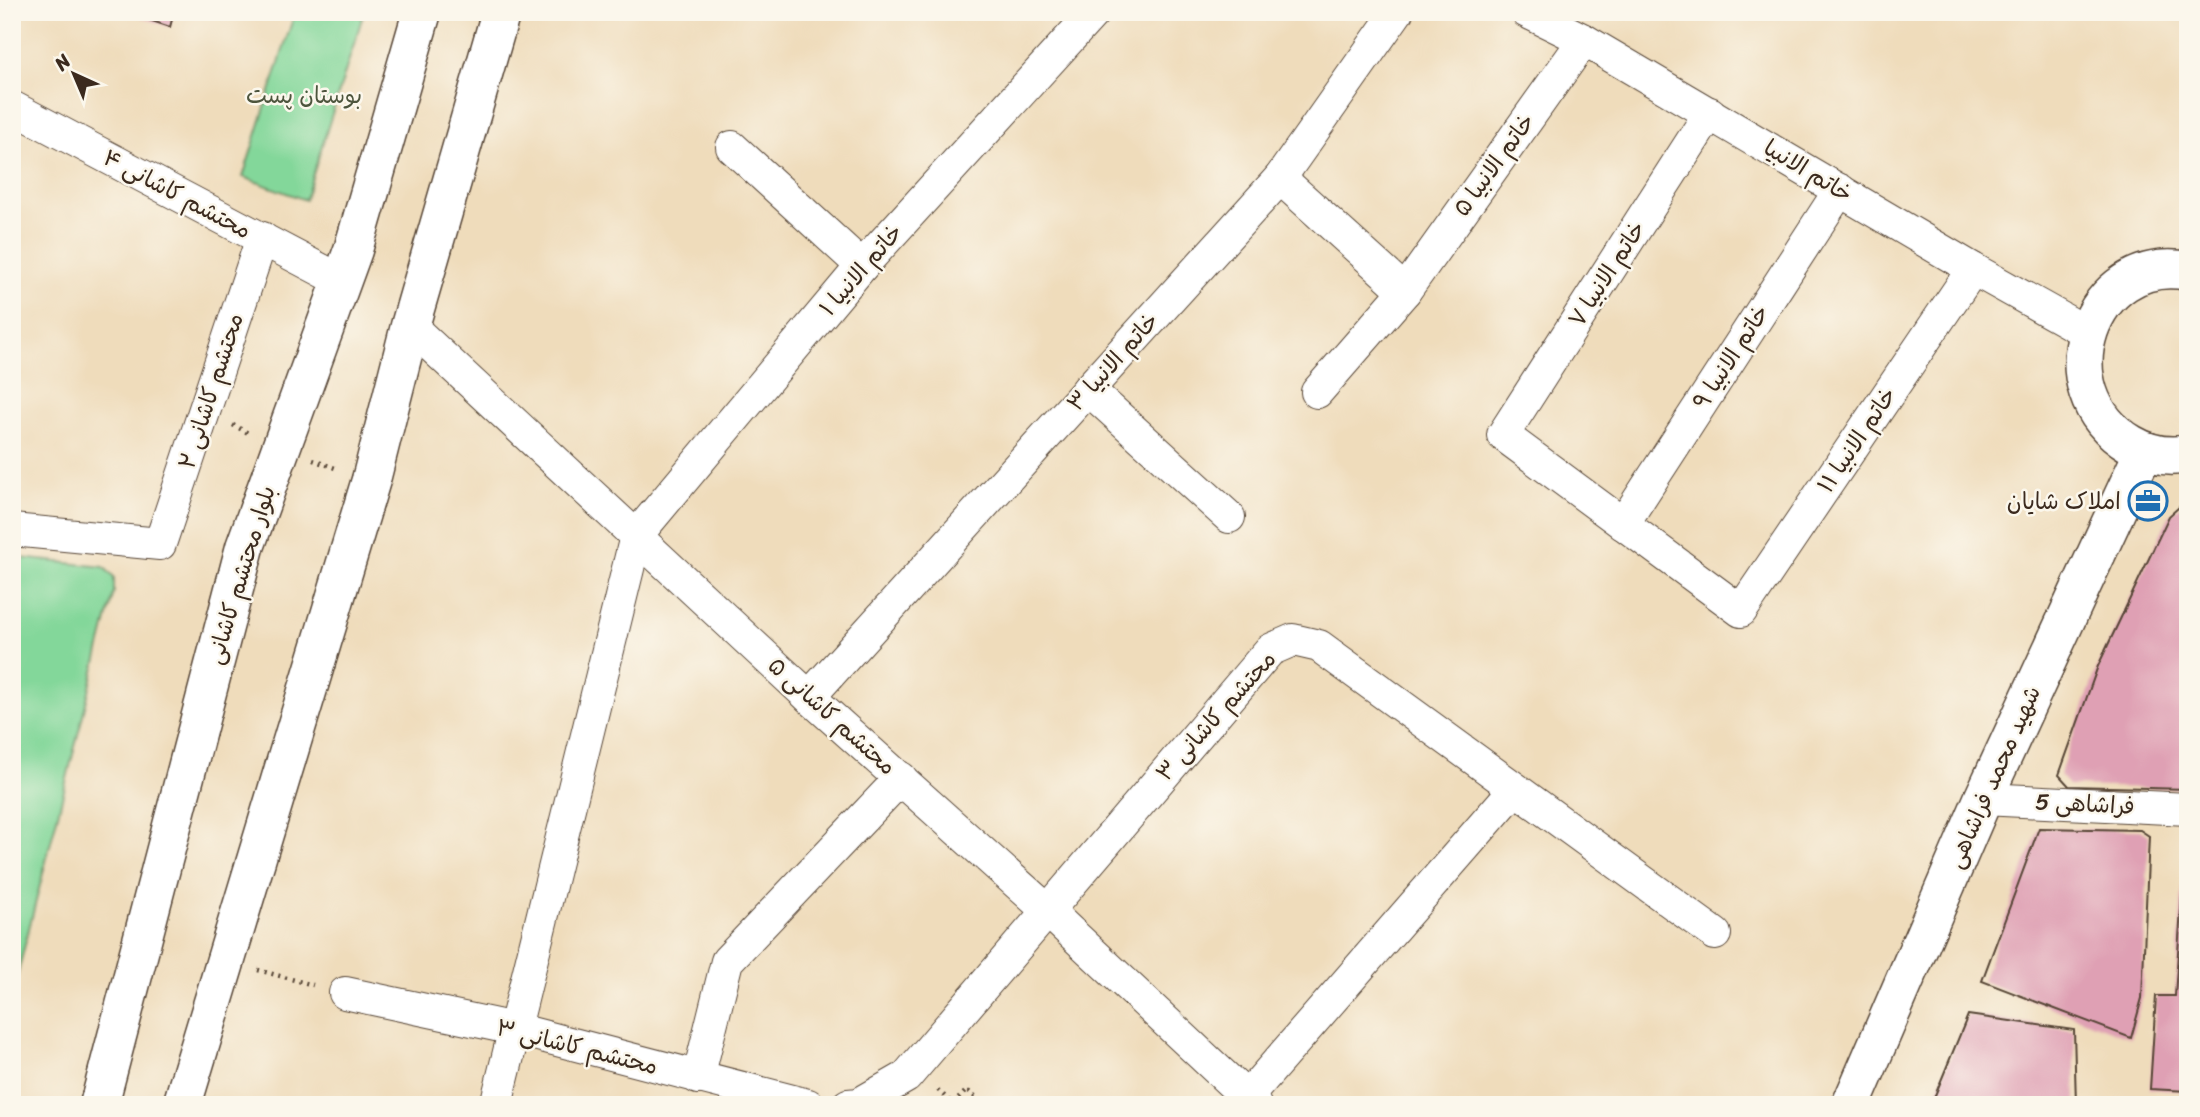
<svg xmlns="http://www.w3.org/2000/svg" width="2200" height="1117" viewBox="0 0 2200 1117" font-family="Sriracha,'Playpen Sans Arabic',sans-serif">
	<rect width="100%" height="100%" fill="#fbf7ec"/>
	<filter id="ink" filterUnits="userSpaceOnUse"><feTurbulence type="fractalNoise" baseFrequency=".0143" numOctaves="2"/><feDisplacementMap in="SourceGraphic" scale="14" xChannelSelector="R" yChannelSelector="G"/><feConvolveMatrix kernelMatrix="1 2 1 2 8 2 1 2 1" color-interpolation-filters="sRGB"/></filter>
	<filter id="wash" filterUnits="userSpaceOnUse"><feTurbulence type="fractalNoise" baseFrequency=".00686" numOctaves="4" result="noise"/><feDisplacementMap in="SourceGraphic" scale="28" xChannelSelector="R" yChannelSelector="G"/><feGaussianBlur stdDeviation="1.57" result="paint"/><feColorMatrix in="noise" values="0 0 0 0 0 0 0 0 0 0 0 0 0 0 0 0 0 1.4 0 .05"/><feComposite in="paint" operator="in"/></filter>
	<g filter="url(#wash)">
		<rect width="100%" height="100%" fill="#efdcbb"/>
		<g fill="#83d79a" stroke="#5f805c" stroke-width="2">
			<polygon points="295,12 364,12 305,200 243,177"/>
			<polygon points="12,557 104,567 114,578 114,592 12,996"/>
		</g>
		<g id="blocks">
			<g fill="#dfa0b4">
				<polygon points="125,12 174,12 170,27"/>
				<polygon points="2188,499 2188,789 2069,786 2059,775 2098,666 2169,516"/>
				<polygon points="2039,828 2140,830 2149,836 2142,998 2131,1038 1982,981"/>
				<polygon points="2186,837 2188,1091 2150,1089 2156,996 2175,996"/>
				<polygon points="1968,1015 2074,1030 2076,1105 1931,1105"/>
			</g>
		</g>
	</g>
	<g filter="url(#ink)">
		<use href="#blocks" fill-opacity="0" stroke="#564536" stroke-width="2"/>
		<g fill="none" stroke-linecap="round" stroke-linejoin="round">
			<g stroke="#564536" stroke-width="34">
				<g id="street">
					<polyline points="1527,12 1584,40 1973,269 2086,332"/>
					<polyline points="12,107 342,281"/>
					<polyline points="1710,113 1503,435 1741,611 1973,269"/>
					<polyline points="732,147 862,266"/>
					<polyline points="1280,178 1405,291"/>
					<polyline points="410,326 809,697 1048,911 1255,1105"/>
					<polyline points="1088,389 1229,517"/>
					<polyline points="1317,392 1405,291 1584,40"/>
					<polyline points="1623,524 1840,190"/>
					<polyline points="12,530 160,544 262,238"/>
					<polyline points="809,697 1280,178 1397,12"/>
					<polyline points="1983,799 2188,809"/>
					<polyline points="345,993 515,1029 808,1105"/>
					<polyline points="698,1078 727,961 901,778"/>
					<polyline points="496,1105 636,536 862,266 1094,12"/>
					<polyline points="848,1105 859,1104 906,1077 1270,650 1293,640 1319,646 1715,934"/>
					<polyline points="1240,1105 1515,789"/>
				</g>
			</g>
			<g stroke="#564536" stroke-width="41">
				<g id="secondary">
					<path d="M2188,271C2090,252 2041,391 2131,444C2148,454 2168,458 2188,454"/>
					<polyline points="99,1105 245,547 353,250 422,12"/>
					<polyline points="182,1105 371,480 410,326 501,12"/>
					<polyline points="1851,1105 1983,799 2144,451"/>
				</g>
			</g>
			<g stroke="#564536" stroke-width="4.5" stroke-dasharray="2 5" stroke-linecap="butt">
				<polyline points="233,425 250,434"/>
				<polyline points="313,460 338,469"/>
				<polyline points="258,970 313,985"/>
				<polyline points="938,1090 953,1104 967,1090 984,1105"/>
			</g>
			<use href="#street" stroke="#fff" stroke-width="32"/>
			<use href="#secondary" stroke="#fff" stroke-width="38"/>
		</g>
	</g>
	<defs>
		<g id="office-ring" transform="scale(2.0125)"><circle r="9.5" fill="#fbf7ec" stroke="#1f6fb2" stroke-width="1.5"/><path d="M-6-3h4V-5.5h4V-3h4V5H-6ZM-1-4.5V-3h2v-1.5ZM-6 0V1H6V0Z" fill="#1f6fb2"/></g>
	</defs>
	<g fill-rule="evenodd">
		<use href="#office-ring" x="2148" y="501"/>
	</g>
	<g text-anchor="middle" dominant-baseline="central" stroke-width="5" stroke-linejoin="round" paint-order="stroke">
		<g font-size="23" fill="#4d553d" stroke="#fbf7ec">
			<text x="304" y="95">بوستان پست</text>
		</g>
		<g font-size="23" fill="#3b2a1e" stroke="#fbf7ec">
			<text transform="translate(1494 165) rotate(-54)">خاتم الانبیا ۵</text>
			<text transform="translate(1808 171) rotate(31)">خاتم الانبیا</text>
			<text transform="translate(177 194) rotate(28)">محتشم کاشانی ۴</text>
			<text transform="translate(861 270) rotate(-49)">خاتم الانبیا ۱</text>
			<text transform="translate(1607 274) rotate(-57)">خاتم الانبیا ۷</text>
			<text transform="translate(1731 357) rotate(-57)">خاتم الانبیا ۹</text>
			<text transform="translate(1113 362) rotate(-48)">خاتم الانبیا ۳</text>
			<text transform="translate(211 391) rotate(-72)">محتشم کاشانی ۲</text>
			<text transform="translate(1857 440) rotate(-56)">خاتم الانبیا ۱۱</text>
			<text transform="translate(241 575) rotate(-73)">بلوار محتشم کاشانی</text>
			<text transform="translate(832 716) rotate(42)">محتشم کاشانی ۵</text>
			<text transform="translate(1216 716) rotate(-48)">محتشم کاشانی ۳</text>
			<text transform="translate(1994 777) rotate(-66)">شهید محمد فراشاهی</text>
			<text transform="translate(2085 804) rotate(3)">فراشاهی 5</text>
			<text transform="translate(577 1047) rotate(14)">محتشم کاشانی ۳</text>
		</g>
		<g font-size="23" fill="#3b2a1e" stroke="#fbf7ec" text-anchor="end">
			<text x="2121" y="501">املاک شایان</text>
		</g>
	</g>
	<rect width="2200" height="1117" fill="none" stroke="#fbf7ec" stroke-width="42"/>
	<g transform="translate(74 74) rotate(316)" stroke="#fbf7ec" stroke-width="5" paint-order="stroke">
	<path d="M0-5L12 26L0 18L-12 26Z" fill="#3b2a1e"/>
	<text y="-10" font-size="19" font-weight="bold" text-anchor="middle" fill="#3b2a1e">N</text>
	</g>
</svg>
